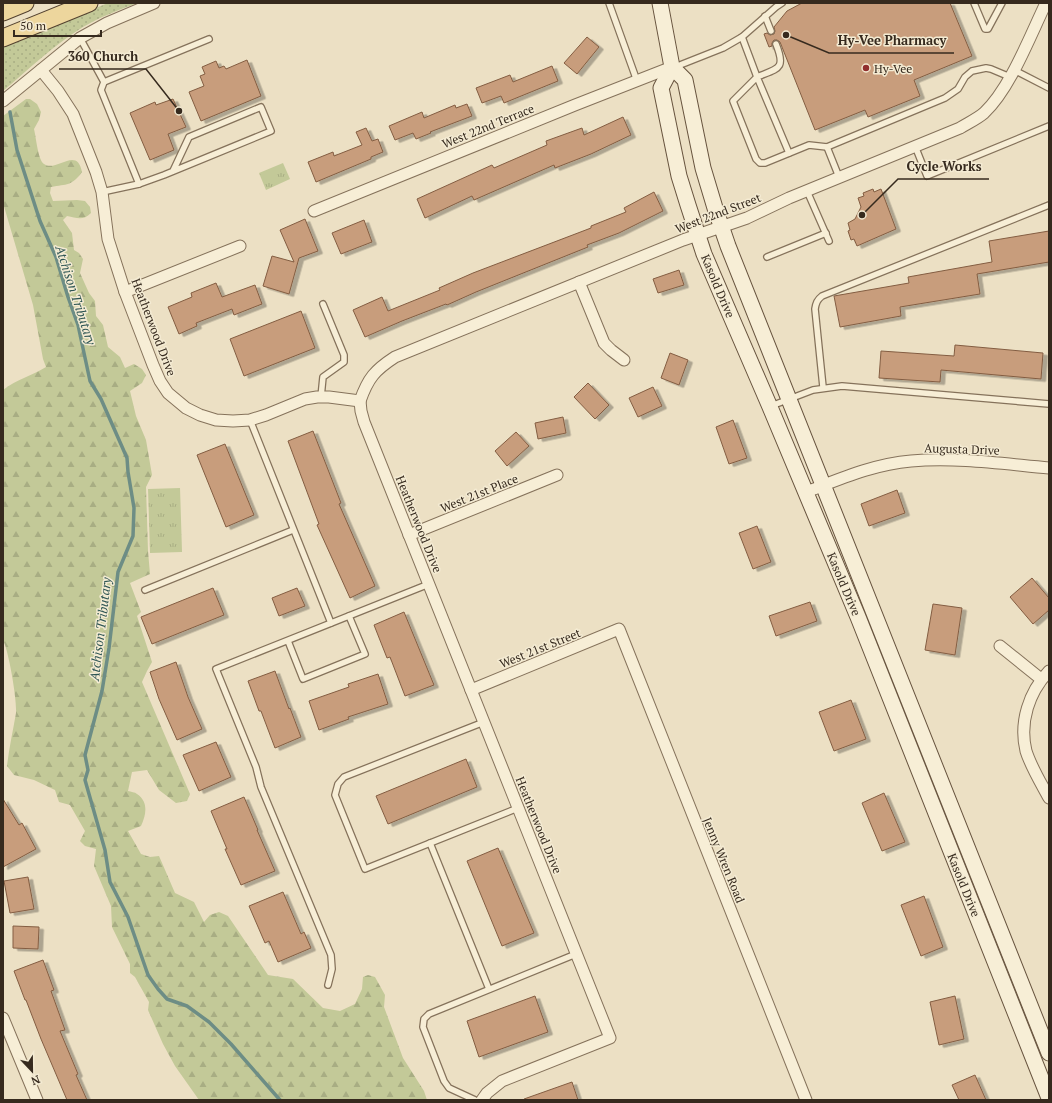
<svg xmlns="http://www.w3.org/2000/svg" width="1052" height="1103" viewBox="0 0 1052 1103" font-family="'PT Serif',serif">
	<defs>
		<pattern id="grass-dots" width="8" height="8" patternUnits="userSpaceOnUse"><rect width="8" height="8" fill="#c3c998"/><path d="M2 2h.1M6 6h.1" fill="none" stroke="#a8ad83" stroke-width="1.8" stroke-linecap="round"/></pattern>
		<pattern id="forest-firs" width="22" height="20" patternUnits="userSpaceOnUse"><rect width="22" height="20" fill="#c3c998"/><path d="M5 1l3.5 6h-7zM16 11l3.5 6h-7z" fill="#a8ad83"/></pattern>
		<pattern id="park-tufts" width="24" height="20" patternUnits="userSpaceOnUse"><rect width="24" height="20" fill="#c3c998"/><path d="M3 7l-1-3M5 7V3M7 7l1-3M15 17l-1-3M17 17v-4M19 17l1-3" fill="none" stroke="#a8ad83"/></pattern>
		<filter id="shadow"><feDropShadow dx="4.5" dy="2.5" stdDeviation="0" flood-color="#0004"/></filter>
	</defs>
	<rect width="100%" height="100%" fill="#ece0c4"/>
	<path fill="url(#grass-dots)" d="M108,3H137C119,10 100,17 83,27C54,45 29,69 3,91V46Z"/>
	<path fill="url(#forest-firs)" d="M26,99H30L37,104L41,112L39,120L34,129C36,137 38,160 44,164C56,173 77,145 82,172C72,186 67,184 51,187L50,193L53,201L77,200L85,201L90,207L91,213C83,221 77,218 67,216L63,220L72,233L74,250L79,253L83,259L80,273L89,293L95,301L96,316L103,325L108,347L120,357L125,368L134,364L142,369L146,375L142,383L130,391L136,416L146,440L152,475L146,487L148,551L150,574L130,583L141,612L137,616L152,662L147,671L142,682L190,794L187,801L176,803L159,790L147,770L132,772L128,791C131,792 135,792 137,794C149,802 146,815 141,826L128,831L141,854L150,857L159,856L175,893L194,902L204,922L210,915L219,912L228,916L268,975L293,979L323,1008L340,1011L355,1004L362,989L363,977L368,975L375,977L385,995L384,1007L403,1058L424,1091L427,1100H199L175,1066L163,1044L148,1010L149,1002L135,977L130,973V964L112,927L111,906L94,866L96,849L85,846L80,841L85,831L70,805L59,802L55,790L34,780L14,775L7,766C9,748 13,731 16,713C17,700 9,652 3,640V390C17,379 32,376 46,367L43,359L33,305L3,203V116Z"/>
	<g fill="url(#park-tufts)">
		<polygon points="283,163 290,179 266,190 259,173"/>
		<polygon points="180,488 182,552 150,553 148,489"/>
	</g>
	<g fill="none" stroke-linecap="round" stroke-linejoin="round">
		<polyline stroke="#6d8d85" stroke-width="3.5" points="10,112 17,150 40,221 56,257 68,297 78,325 90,381 101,399 127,458 128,472 134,508 133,536 118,572 109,648 102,691 85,755 88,770 85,780 105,850 110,882 128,917 148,975 158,989 167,999 187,1006 209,1022 231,1044 280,1100"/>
	</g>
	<g fill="#c89d7b" stroke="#835d42" filter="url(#shadow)">
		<polygon points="802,3 950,3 972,56 914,80 920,96 868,117 865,110 815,130 780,42 777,40 774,40 772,43 772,46 769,47 764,34 767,33 770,35 774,34 775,31 774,27 787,11"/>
		<polygon points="587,37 599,47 577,74 564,63"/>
		<polygon points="247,60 261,96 201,121 189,92 204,86 200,76 205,74 202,67 216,61 219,68 224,66 226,69"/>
		<polygon points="552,66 558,81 504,103 501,96 482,103 476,88 510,75 513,82"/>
		<polygon points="173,99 186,127 168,134 174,150 150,160 130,113 155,102 156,105"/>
		<polygon points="467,104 472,116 430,132 431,133 416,139 413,133 395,140 389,126 422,112 424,118 455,105 456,108"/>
		<polygon points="623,117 631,135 591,154 555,168 554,165 474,200 472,196 425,218 417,199 492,165 494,168 547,145 546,141 582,128 584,135"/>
		<polygon points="366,128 372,141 378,139 383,152 371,157 371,159 316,182 308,162 333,152 334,156 362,145 356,132"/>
		<polygon points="873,189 874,192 881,189 896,229 857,246 854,239 851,240 848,231 850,230 848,223 855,219 861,207 858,198 864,196 863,193"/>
		<polygon points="654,192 663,211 619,233 587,245 588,247 476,292 447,305 446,304 402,321 365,337 353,310 382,297 388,311 440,290 439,288 473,273 591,228 591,226 626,212 624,208"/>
		<polygon points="305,219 318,251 299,258 289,294 263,286 272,256 294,262 280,230"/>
		<polygon points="364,220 372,242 341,254 332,233"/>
		<polygon points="1049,231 1049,262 977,274 980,294 900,307 901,316 840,327 834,296 909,283 908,277 992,262 989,241"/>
		<polygon points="679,270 684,285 658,293 653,279"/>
		<polygon points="216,283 222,297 255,285 262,304 234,315 232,309 196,323 197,326 179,334 168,307 192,297 191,293"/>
		<polygon points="301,311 315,348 244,376 230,339"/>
		<polygon points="955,345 1043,353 1041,379 941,370 940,382 879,378 881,351 954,356"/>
		<polygon points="670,353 688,360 679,385 661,378"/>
		<polygon points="588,383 609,405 595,419 574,397"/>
		<polygon points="653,387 662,406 638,417 629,398"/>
		<polygon points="563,417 566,433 538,439 535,423"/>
		<polygon points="733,420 747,458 729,464 716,427"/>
		<polygon points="313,431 341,503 339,504 375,586 350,598 317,525 319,524 288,441"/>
		<polygon points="516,432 529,446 507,466 495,451"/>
		<polygon points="225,444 254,515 226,527 197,455"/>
		<polygon points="897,490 905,513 869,526 861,504"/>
		<polygon points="757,526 771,562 753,569 739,533"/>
		<polygon points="1032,578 1049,598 1049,610 1033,624 1010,597"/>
		<polygon points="213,588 224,615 152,644 141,617"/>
		<polygon points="297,588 305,606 279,616 272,598"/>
		<polygon points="810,602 817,621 776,636 769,616"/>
		<polygon points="933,604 962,608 955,655 925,650"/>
		<polygon points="404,612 434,685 405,696 390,657 387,658 374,625"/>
		<polygon points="176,662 188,697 202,729 177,740 159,699 150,672"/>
		<polygon points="275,671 289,709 290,708 301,737 275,748 261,711 259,711 248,681"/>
		<polygon points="378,674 388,704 348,717 349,719 319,730 309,701 349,687 348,684"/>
		<polygon points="851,700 866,739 834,751 819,712"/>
		<polygon points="216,742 231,777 199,791 183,755"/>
		<polygon points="466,759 477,787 388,824 376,796"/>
		<polygon points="884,793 905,842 882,851 862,803"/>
		<polygon points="244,797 258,830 257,830 275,871 241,885 225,849 227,849 211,811"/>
		<polygon points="3,799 19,825 22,823 36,849 3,867"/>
		<polygon points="498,848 534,933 502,946 467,861"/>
		<polygon points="28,877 34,909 10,913 4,881"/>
		<polygon points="283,892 301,934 304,932 311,948 278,962 269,941 265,943 249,906"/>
		<polygon points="924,896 943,947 921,956 901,905"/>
		<polygon points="13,926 39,927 38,949 13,948"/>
		<polygon points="43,960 54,990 51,991 65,1030 60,1031 78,1074 76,1075 87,1100 67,1100 41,1039 26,1000 25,1000 14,971"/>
		<polygon points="535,996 548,1032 479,1057 467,1021"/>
		<polygon points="955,996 964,1039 939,1045 930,1002"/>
		<polygon points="975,1075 986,1100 959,1100 952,1085"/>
		<polygon points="572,1082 578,1100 524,1100 524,1099"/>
	</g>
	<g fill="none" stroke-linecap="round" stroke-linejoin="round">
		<g stroke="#85725b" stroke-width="8">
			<g id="lane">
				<polyline points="609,3 637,81"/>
				<polyline points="974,3 985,29 988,29 1002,3"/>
				<polyline points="765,16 771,31"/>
				<polyline points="742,37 757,77 733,101 756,159 760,163 765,163 809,145 827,147"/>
				<polyline points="80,38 104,82 101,90 139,184 102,192"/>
				<path d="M776,44C786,69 779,68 757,77L789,153"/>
				<polyline points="675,67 723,48 742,37 776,7 782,3"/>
				<polyline points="1014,70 1049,88"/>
				<polyline points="104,82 209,39"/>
				<polyline points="915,146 927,176 1049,126"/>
				<polyline points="839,177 827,147 945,98 958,89 965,77 972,71 986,68 991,69 1010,77"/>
				<polyline points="139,184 164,175 271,131 261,107 189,137 173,171"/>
				<polyline points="807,191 829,241"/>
				<polyline points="767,257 826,233"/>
				<path d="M823,387L815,309C816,303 817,300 822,296L1049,205"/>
				<polyline points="321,397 323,377 344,362 344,355 323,304"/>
				<polyline points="771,406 813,390 842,386 1049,404"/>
				<polyline points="250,420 331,623"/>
				<polyline points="145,590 293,530"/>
				<polyline points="288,641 303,679 365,654 349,616"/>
				<polyline points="484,722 344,777 338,784 335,795 365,869 518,808"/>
				<polyline points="430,843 489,989"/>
				<polyline points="328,985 332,969 331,955 261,787 256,767 216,669 429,584"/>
				<polyline points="475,1100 449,1088 444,1081 423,1027 424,1019 429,1014 576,954"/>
			</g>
		</g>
		<g stroke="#85725b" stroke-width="13">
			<g id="street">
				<polyline points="41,70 58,91 73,114 96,172 102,192 108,239 125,292 153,365 160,381 168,393 186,408 200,415 216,420 233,421 250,420 266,415 305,399 317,397 329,397 360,401 361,411 364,422 610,1038 502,1081 487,1093 482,1100"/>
				<polyline points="3,101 80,38 107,23 154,3"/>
				<polyline points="314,211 575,105 672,67"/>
				<polyline points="579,282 604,343 611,350 624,360"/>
				<polyline points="125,292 240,246"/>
				<path d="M360,401C368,378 375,370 395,357L683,240L747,218L789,198L960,128C968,123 977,119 984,113C1010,89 1030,36 1046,3"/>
				<path d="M806,492C840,479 874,464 911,461C957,457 1004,464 1049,468"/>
				<polyline points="409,535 557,475"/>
				<polyline points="1000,646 1041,679"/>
				<path d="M1049,671C1029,692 1019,722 1026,751C1031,767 1041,783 1049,798"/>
				<polyline points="471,690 619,629 806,1100"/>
				<polyline points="3,1018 37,1100"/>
			</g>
		</g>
		<g stroke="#67533e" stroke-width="17">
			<g id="secondary">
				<polyline points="660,3 672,67 685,80 703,168 715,208 728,246 1049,1053"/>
				<polyline points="672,67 661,88 679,176 688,205 704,254 770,407 858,617 1049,1098"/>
			</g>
		</g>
		<g stroke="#53412f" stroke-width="19">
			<g id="primary">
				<polyline points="3,12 25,3"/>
				<polyline points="3,38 89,3"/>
			</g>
		</g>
		<use href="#lane" stroke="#f7eed6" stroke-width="5.5"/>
		<use href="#street" stroke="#f7eed6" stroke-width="11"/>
		<use href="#secondary" stroke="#f7eed6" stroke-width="15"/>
		<use href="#primary" stroke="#edd69d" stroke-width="17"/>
	</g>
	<circle fill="#912f2e" stroke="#f4ebd3" stroke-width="1.5" cx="866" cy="68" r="4"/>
	<g text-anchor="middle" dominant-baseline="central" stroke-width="3" stroke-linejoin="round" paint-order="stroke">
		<g font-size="12" fill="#362a1e" stroke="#f4ebd3" text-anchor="start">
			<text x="874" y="68">Hy-Vee</text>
		</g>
		<g font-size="12" fill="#362a1e" stroke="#f4ebd3">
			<text transform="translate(488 126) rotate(-22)">West 22nd Terrace</text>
			<text transform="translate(718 213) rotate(-21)">West 22nd Street</text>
			<text transform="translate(718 286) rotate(67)">Kasold Drive</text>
			<text transform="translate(154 327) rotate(69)">Heatherwood Drive</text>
			<text transform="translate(962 449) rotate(2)">Augusta Drive</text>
			<text transform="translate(479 493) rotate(-22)">West 21st Place</text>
			<text transform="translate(419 524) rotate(68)">Heatherwood Drive</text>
			<text transform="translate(844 584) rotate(67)">Kasold Drive</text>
			<text transform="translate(540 648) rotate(-22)">West 21st Street</text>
			<text transform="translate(539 825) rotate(68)">Heatherwood Drive</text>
			<text transform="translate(724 860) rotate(68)">Jenny Wren Road</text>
			<text transform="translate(964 885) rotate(68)">Kasold Drive</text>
		</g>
		<g font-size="13" font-style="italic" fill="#2e5553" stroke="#f4ebd3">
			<text transform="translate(76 295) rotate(72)">Atchison Tributary</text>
			<text transform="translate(100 629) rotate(-83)">Atchison Tributary</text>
		</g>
	</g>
	<path fill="none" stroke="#362a1e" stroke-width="1.5" d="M786 35L829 53H954M179 111L146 69H59M862 215L898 179H989"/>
	<g fill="#362a1e" stroke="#f4ebd3" stroke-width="1.5">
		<circle cx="786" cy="35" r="4"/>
		<circle cx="179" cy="111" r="4"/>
		<circle cx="862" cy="215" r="4"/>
	</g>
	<g font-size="13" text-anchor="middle" font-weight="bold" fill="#362a1e" stroke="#f4ebd3" stroke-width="3" stroke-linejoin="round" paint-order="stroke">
		<text x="892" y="45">Hy-Vee Pharmacy</text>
		<text x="103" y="61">360 Church</text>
		<text x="944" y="171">Cycle Works</text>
	</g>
	<rect width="1052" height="1103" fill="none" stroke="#362a1e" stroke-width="8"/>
	<g transform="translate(32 1071) rotate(158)" stroke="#f4ebd3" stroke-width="3" paint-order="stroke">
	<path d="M0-3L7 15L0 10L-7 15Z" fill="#362a1e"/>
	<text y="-6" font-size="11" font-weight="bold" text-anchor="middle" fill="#362a1e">N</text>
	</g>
	<path d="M14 30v6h87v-6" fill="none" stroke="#362a1e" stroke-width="2"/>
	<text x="20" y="30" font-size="12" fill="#362a1e" stroke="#f4ebd3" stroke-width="3" paint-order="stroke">50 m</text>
</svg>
